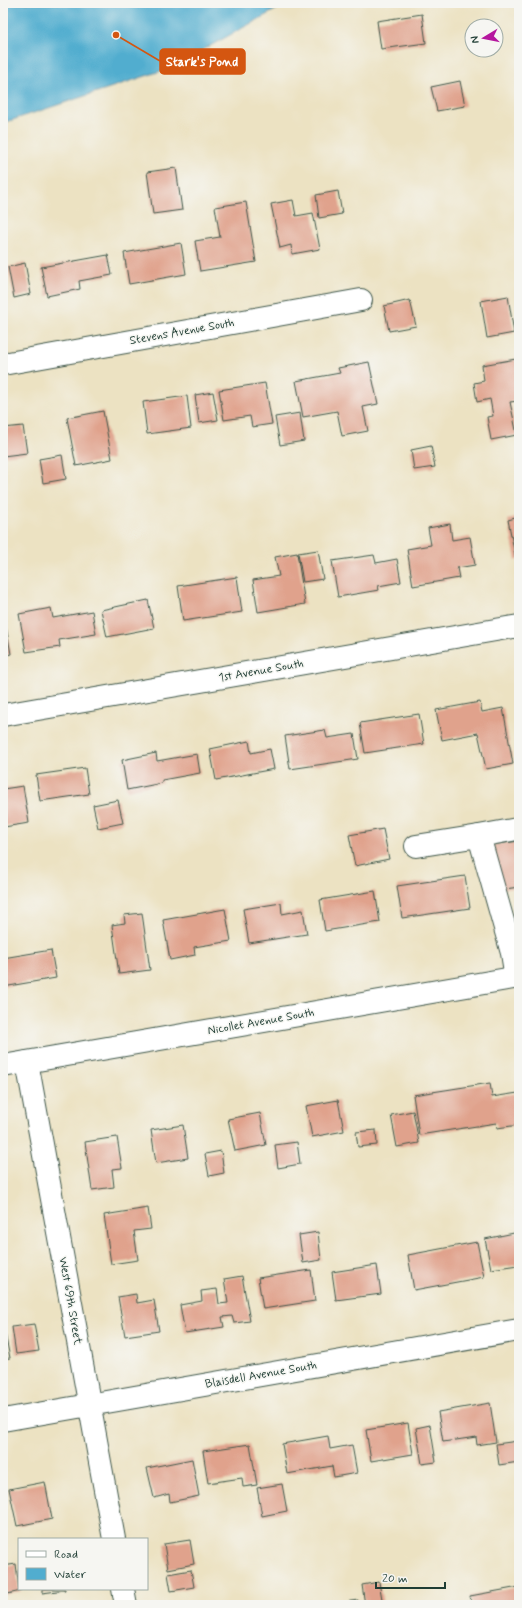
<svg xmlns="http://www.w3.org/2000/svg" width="522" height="1608" viewBox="0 0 522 1608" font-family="Mynerve,sans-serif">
	<rect width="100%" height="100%" fill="#f6f6f2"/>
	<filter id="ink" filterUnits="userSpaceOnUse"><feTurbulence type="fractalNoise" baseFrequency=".025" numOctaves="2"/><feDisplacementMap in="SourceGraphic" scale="8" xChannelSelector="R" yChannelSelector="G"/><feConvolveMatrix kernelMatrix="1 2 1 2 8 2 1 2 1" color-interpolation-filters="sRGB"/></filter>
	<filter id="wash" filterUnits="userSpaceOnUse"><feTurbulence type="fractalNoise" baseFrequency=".012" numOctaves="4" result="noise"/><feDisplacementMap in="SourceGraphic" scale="16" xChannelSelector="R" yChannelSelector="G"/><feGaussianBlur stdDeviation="0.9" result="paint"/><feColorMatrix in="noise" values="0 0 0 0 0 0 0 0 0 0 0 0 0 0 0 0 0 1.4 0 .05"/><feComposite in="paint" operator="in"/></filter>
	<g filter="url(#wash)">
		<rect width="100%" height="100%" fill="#ece2c2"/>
		<polygon fill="#51adcf" stroke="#387582" points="3,3 288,3 170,68 3,123"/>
		<g id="blocks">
			<g fill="#e0a28c">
				<polygon points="422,14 426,43 381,49 377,21"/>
				<polygon points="460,81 465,106 437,111 431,87"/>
				<polygon points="176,168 182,210 153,214 147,172"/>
				<polygon points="338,191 342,214 319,218 316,195"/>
				<polygon points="293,200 296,216 313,213 320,249 292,254 291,245 280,248 271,204"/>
				<polygon points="246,202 256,262 200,271 195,241 220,237 215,207"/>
				<polygon points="181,243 186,274 129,284 124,253"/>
				<polygon points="108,255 112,275 79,281 80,289 47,296 41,267"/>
				<polygon points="25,263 31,294 14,298 8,267"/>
				<polygon points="508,296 514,333 487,338 481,301"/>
				<polygon points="410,300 416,326 389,331 384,306"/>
				<polygon points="516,359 519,378 519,401 510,402 517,435 491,440 487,417 493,416 490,399 477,402 474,383 484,381 482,365"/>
				<polygon points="369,362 378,404 363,407 368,431 342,436 337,411 303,417 296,381 340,373 338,368"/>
				<polygon points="265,383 272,424 252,427 250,416 224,420 219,390"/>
				<polygon points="213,392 218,420 199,423 195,395"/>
				<polygon points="187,396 191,428 147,434 143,402"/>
				<polygon points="103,411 112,459 76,466 67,418"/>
				<polygon points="300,413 304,441 280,445 275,417"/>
				<polygon points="23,426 27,453 3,456 3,428"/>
				<polygon points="431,446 435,467 414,470 411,450"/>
				<polygon points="62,455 66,479 43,483 39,459"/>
				<polygon points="519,517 519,559 516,560 508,520"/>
				<polygon points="450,524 452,540 470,537 475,565 457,568 459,578 413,586 407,549 431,545 428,528"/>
				<polygon points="318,550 323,579 303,582 298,553"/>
				<polygon points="297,553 305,604 258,612 253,580 279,576 275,557"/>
				<polygon points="374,555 376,563 397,559 401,582 378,586 379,590 338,597 332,561"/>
				<polygon points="237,577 242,612 183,621 178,586"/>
				<polygon points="148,600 154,628 107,637 101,610"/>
				<polygon points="51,608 53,618 92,611 96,634 59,640 60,647 26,652 19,614"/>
				<polygon points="3,626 6,626 11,654 3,656"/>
				<polygon points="480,702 482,712 503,708 513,764 486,769 478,733 442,740 436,710"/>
				<polygon points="419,714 424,744 365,753 360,723"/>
				<polygon points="325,730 327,738 354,734 358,759 290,769 285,736"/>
				<polygon points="249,741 251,753 270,749 274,769 216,780 210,749"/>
				<polygon points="156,753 157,761 197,754 200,773 162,780 162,783 127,790 122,760"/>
				<polygon points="85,768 89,794 40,801 36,775"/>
				<polygon points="23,786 29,823 4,827 3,789"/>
				<polygon points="118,800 123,823 98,828 93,805"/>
				<polygon points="383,829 389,859 355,866 349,835"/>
				<polygon points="519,841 519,887 498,890 491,845"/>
				<polygon points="465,876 470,908 402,918 397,886"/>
				<polygon points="375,891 380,922 325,931 320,900"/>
				<polygon points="281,903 282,914 303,910 307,934 249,943 243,909"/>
				<polygon points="225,909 231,941 194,947 195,955 170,960 163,920"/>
				<polygon points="142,913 150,970 119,974 112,925 125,923 124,915"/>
				<polygon points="51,950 56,978 3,987 3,958"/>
				<polygon points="490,1083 492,1097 518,1093 519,1125 497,1128 496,1123 419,1135 413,1095"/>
				<polygon points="338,1100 344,1131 312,1137 306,1106"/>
				<polygon points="413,1111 419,1143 397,1147 391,1115"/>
				<polygon points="260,1113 266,1145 235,1151 228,1119"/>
				<polygon points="183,1125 188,1158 156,1163 151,1130"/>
				<polygon points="376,1130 377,1145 358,1147 356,1132"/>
				<polygon points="117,1137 122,1168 112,1169 114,1187 92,1190 85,1142"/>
				<polygon points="297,1142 300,1164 278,1168 275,1145"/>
				<polygon points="221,1151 224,1173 209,1176 205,1154"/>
				<polygon points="148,1208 151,1229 134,1231 138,1260 111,1264 104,1215"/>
				<polygon points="318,1232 321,1260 303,1263 299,1235"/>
				<polygon points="519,1232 519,1268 518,1265 491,1269 485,1239"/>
				<polygon points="477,1242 484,1277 414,1290 408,1255"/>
				<polygon points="377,1265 381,1294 336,1300 332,1272"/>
				<polygon points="311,1270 315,1301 263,1309 258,1278"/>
				<polygon points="242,1276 250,1321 234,1323 232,1316 222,1317 224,1327 185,1333 180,1305 202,1301 201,1291 217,1289 219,1304 228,1303 224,1279"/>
				<polygon points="136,1294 137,1303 154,1300 159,1331 125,1336 118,1297"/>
				<polygon points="34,1324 39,1351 16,1354 12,1327"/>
				<polygon points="4,1328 10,1358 3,1359 3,1329"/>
				<polygon points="490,1403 496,1442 477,1445 476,1437 443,1442 438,1412"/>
				<polygon points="408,1423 413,1454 371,1461 366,1430"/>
				<polygon points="430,1425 436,1462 422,1464 416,1428"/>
				<polygon points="328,1436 330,1449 352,1445 357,1473 334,1477 332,1466 287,1474 282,1444"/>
				<polygon points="518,1441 519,1462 499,1465 496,1444"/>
				<polygon points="250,1444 257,1485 243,1487 242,1478 208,1483 203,1451"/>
				<polygon points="192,1459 199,1496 170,1502 169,1494 154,1498 147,1468"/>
				<polygon points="45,1482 52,1519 17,1526 9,1489"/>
				<polygon points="282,1484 287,1511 262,1516 257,1488"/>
				<polygon points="190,1540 194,1564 168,1569 164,1544"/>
				<polygon points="16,1564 19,1589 21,1591 3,1595 3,1566"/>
				<polygon points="191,1570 194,1587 171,1591 168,1574"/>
				<polygon points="379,1582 383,1605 365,1605 362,1585"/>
				<polygon points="519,1587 519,1605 472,1605 470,1596"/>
				<polygon points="42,1589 65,1589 65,1590 42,1593"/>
				<polygon points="358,1600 359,1605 344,1605 344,1602"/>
			</g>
		</g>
	</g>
	<g filter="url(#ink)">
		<use href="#blocks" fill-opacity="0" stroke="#3e5649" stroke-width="1"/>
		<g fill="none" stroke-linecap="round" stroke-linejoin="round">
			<g stroke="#3e5649" stroke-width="24">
				<g id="minor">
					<polyline points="3,364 361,300"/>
					<polyline points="3,715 519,626"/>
					<polyline points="479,836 517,829"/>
					<polyline points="416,846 479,836 512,953 516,978"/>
					<polyline points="27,1062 114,1539"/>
					<polyline points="3,1420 519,1330"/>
					<polyline points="123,1589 126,1605"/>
				</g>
			</g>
			<g stroke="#3e5649" stroke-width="24">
				<polyline id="major" points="3,1066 519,977"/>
			</g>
			<use href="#minor" stroke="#fff" stroke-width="22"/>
			<use href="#major" stroke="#fff" stroke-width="22"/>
		</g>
	</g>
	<g text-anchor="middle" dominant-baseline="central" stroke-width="3" stroke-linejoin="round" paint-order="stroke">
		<g font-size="12" fill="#1f3d34" stroke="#f6f6f2">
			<text transform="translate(182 332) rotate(-10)">Stevens Avenue South</text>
			<text transform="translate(261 671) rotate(-10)">1st Avenue South</text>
			<text transform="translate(261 1022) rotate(-10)">Nicollet Avenue South</text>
			<text transform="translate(70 1301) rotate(80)">West 69th Street</text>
			<text transform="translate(261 1375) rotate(-10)">Blaisdell Avenue South</text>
		</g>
	</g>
	<path fill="none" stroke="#d45610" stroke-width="1.5" d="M116 35L160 61"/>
	<circle fill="#d45610" stroke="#f6f6f2" stroke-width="1.5" cx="116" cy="35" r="4"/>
	<rect fill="#d45610" stroke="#d45610" stroke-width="1.5" x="160" y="49" width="85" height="25" rx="4"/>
	<g font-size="13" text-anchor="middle" font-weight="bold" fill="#fff">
		<text x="202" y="66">Stark's Pond</text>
	</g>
	<rect width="522" height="1608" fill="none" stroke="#f6f6f2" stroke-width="16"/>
	<rect x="18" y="1538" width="130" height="52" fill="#f6f6f2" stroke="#a0aca6"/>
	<rect x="26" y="1551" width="20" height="6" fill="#ffffff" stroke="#a0aca6"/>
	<text x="54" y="1558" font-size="12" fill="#1f3d34">Road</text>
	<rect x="26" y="1568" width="20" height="12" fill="#51adcf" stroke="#a0aca6"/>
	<text x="54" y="1578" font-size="12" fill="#1f3d34">Water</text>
	<g transform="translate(484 38) rotate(260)"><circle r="19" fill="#f6f6f2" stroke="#a0aca6"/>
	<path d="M0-3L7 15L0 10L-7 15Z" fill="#b5179e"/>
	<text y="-6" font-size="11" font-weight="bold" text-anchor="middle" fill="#1f3d34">N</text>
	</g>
	<path d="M376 1582v6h69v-6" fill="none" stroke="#1f3d34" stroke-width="2"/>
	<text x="382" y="1582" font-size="12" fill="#1f3d34" stroke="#f6f6f2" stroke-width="3" paint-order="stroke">20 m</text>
</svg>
